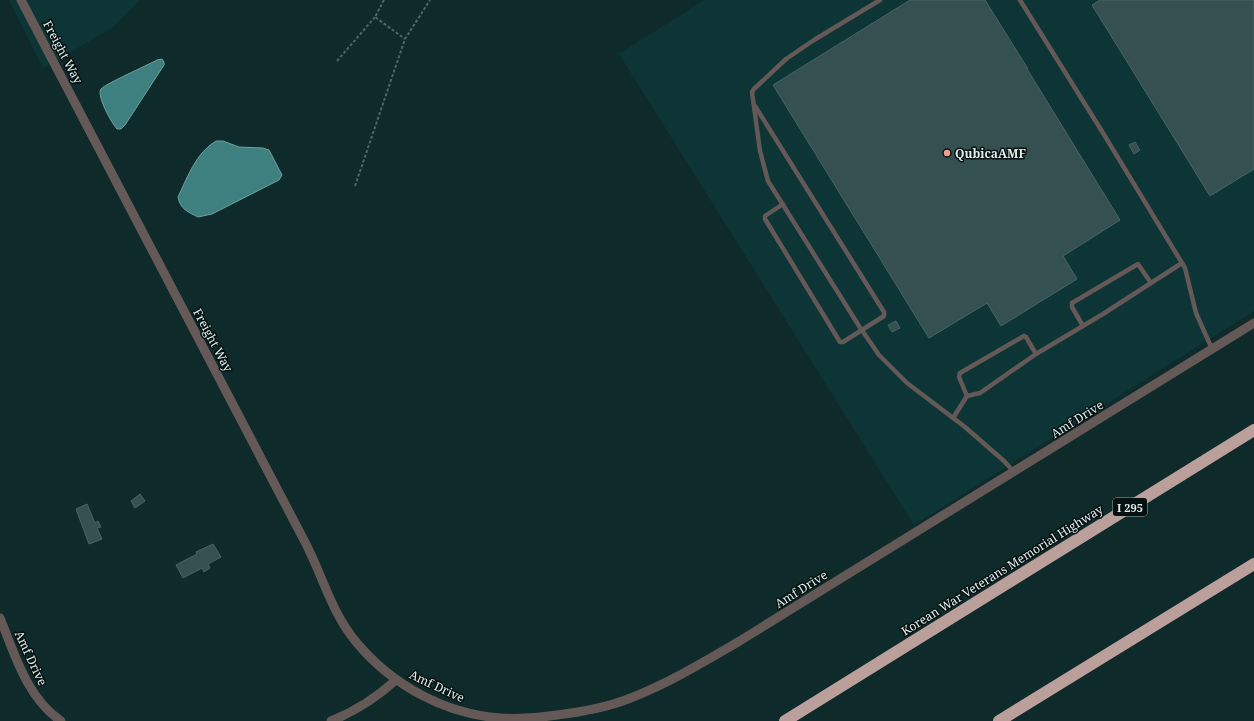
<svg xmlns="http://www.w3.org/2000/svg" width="1254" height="721" viewBox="0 0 1254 721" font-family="'Noto Serif',serif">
	<rect width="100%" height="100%" fill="#0f2a2a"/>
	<g fill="#0e3535">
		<polygon points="9,0 140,0 112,28 43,68"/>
		<polygon points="704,0 1254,0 1254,311 914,525 619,54"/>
	</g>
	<g fill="#3e7f7f" stroke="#6ea0a0">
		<path d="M162,59L164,62V65L125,125L121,129H117C112,124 96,95 101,89C105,84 148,65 157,60Z"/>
		<path d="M216,141H223L239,147L263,148L269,150L282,175L279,180L212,214L198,217C188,212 180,209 178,197C188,176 196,153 216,141Z"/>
	</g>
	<g fill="#355050" stroke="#486464">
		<polygon points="910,0 985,0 1028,69 1027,69 1120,220 1063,256 1077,279 1001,326 987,303 929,338 773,85"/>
		<polygon points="1100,0 1254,0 1254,169 1210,196 1092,5"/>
		<polygon points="1135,142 1140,150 1134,154 1129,145"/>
		<polygon points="896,321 900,328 892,332 888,325"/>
		<polygon points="140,494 145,501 135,508 131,501"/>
		<polygon points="87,504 95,523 98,521 101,527 97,528 102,539 89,544 76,509"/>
		<polygon points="213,544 221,557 208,564 210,568 204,572 202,568 183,578 176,565 197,554 196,552"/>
	</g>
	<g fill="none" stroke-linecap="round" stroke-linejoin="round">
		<g stroke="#4d6565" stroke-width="2" stroke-dasharray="3 2" stroke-linecap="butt">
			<polyline points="384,0 375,17 405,39"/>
			<polyline points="337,61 375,17"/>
			<polyline points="355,186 405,39 430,0"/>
		</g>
		<g stroke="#645956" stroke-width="4.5">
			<polyline points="880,0 814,40 786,59 754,89 752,92 760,151 768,181 859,326 879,355 907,383 965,427 1004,461 1014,472"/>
			<polyline points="1020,0 1103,133 1185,268 1196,313 1212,349"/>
			<polyline points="755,106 884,312 884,316 843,342 840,342 765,219 765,216 783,204"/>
			<polyline points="1083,326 1072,307 1072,303 1138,264 1151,283"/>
			<polyline points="967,396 959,377 960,373 1024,336 1026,337 1036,354"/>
			<polyline points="953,418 967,396 980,393 1036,354 1103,314 1182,263"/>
		</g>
		<g stroke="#645956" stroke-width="9">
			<path d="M21,0L306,544C323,577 332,614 357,643C392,685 445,714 500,718C519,719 538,718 557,715C581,712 605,708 628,699C667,684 702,663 738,642L1254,323"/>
			<path d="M0,618C15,655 27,698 61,721"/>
			<path d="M331,721C356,711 376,698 396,680"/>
		</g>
		<g stroke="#bb9f9a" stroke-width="12">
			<polyline points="785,721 1254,430"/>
			<polyline points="999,721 1254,564"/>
		</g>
	</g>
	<circle fill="#f49d8c" stroke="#061010" stroke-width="1.5" cx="947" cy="153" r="4"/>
	<g text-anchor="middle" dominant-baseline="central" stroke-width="3" stroke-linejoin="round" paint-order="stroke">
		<rect fill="#061010" stroke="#9dabab" stroke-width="1" x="1113" y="498" width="34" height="18" rx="3"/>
		<g font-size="11" font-weight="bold" fill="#deeeed">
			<text x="1130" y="507">I 295</text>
		</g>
		<g font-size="12" fill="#deeeed" stroke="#061010">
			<text transform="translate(63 52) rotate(62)">Freight Way</text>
			<text transform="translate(213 340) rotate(62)">Freight Way</text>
			<text transform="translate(1077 419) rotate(-32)">Amf Drive</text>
			<text transform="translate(1002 570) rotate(-32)">Korean War Veterans Memorial Highway</text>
			<text transform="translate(801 589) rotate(-32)">Amf Drive</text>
			<text transform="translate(31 658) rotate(65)">Amf Drive</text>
			<text transform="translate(437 686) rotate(25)">Amf Drive</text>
		</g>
		<g font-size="12" font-weight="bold" fill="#deeeed" stroke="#061010" text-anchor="start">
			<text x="955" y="153">QubicaAMF</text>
		</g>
	</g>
</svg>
